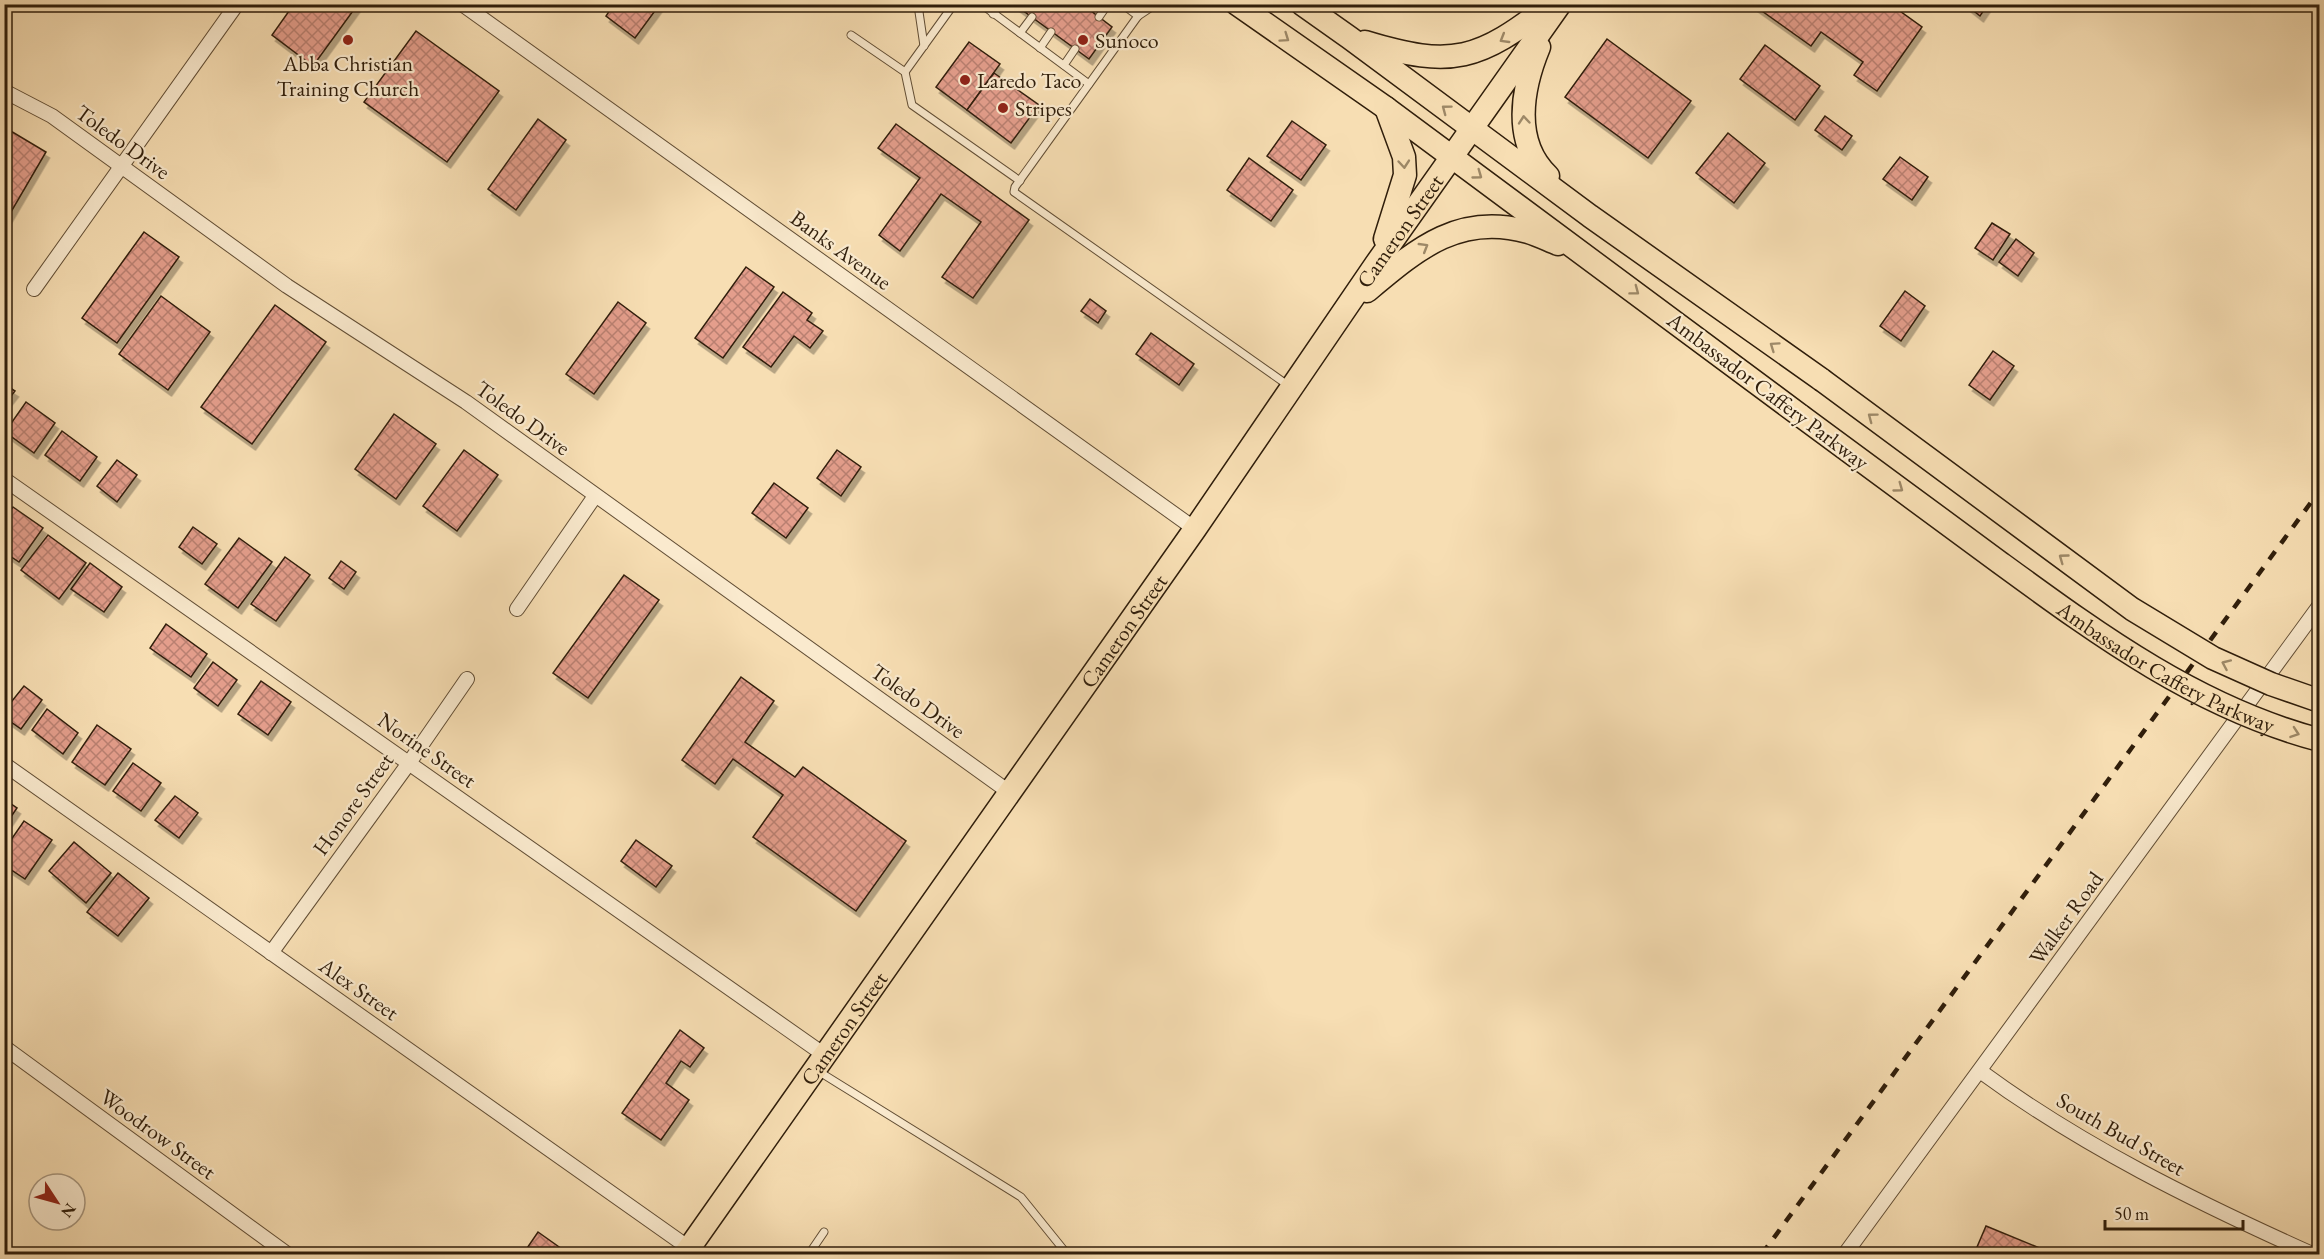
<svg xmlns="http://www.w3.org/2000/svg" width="2324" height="1259" viewBox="0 0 2324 1259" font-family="'EB Garamond',serif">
	<defs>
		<pattern id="building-cross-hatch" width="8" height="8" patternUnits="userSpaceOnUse" patternTransform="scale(1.5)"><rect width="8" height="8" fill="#e49e8c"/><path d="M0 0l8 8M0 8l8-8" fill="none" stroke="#b98071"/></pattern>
		<filter id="shadow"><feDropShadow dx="3.5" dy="6" stdDeviation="0" flood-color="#0004"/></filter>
	</defs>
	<rect width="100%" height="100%" fill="#f7deb3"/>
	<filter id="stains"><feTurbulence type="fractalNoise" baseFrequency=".00333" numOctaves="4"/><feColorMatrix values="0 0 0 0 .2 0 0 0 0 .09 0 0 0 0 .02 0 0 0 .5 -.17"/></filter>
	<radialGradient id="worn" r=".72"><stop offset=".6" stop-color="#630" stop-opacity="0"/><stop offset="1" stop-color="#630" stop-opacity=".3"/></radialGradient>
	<g fill="url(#building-cross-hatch)" stroke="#301e0b" stroke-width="1.5" filter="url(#shadow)">
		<polygon points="294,4 358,4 313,66 272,35"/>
		<polygon points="614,4 660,4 635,38 606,16"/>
		<polygon points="1014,4 1082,4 1112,27 1089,59"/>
		<polygon points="1752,4 1890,4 1922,27 1877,91 1854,75 1863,62 1821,32 1811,46"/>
		<polygon points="1965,4 1988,4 1980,16"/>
		<polygon points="416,31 499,91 447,162 364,102"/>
		<polygon points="1607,39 1691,101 1648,158 1565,97"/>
		<polygon points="969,42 1000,64 967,110 936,87"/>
		<polygon points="1765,45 1820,86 1795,120 1740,79"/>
		<polygon points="994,73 1039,105 1011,143 967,110"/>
		<polygon points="1825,116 1852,136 1842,150 1815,130"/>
		<polygon points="538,119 566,140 516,210 488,189"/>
		<polygon points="1292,121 1326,145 1301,180 1267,156"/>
		<polygon points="896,124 1029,220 973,298 942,277 981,222 941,194 900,251 879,235 920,178 878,148"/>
		<polygon points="4,127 46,152 4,224"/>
		<polygon points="1728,133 1765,163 1734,203 1696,173"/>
		<polygon points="1900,157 1928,177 1912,200 1883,179"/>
		<polygon points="1249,158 1293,190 1271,221 1227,190"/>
		<polygon points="1992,223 2010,234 1993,260 1975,248"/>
		<polygon points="144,232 179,257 117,343 82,318"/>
		<polygon points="2016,239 2034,253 2018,276 1999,262"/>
		<polygon points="746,267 774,287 723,358 695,338"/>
		<polygon points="1905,291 1925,306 1901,341 1880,326"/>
		<polygon points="783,292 812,313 807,320 823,331 810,348 794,336 771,367 743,347"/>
		<polygon points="161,296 210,332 168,390 119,354"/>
		<polygon points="1090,299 1106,311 1098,323 1081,311"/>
		<polygon points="618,302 646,323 594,394 566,374"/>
		<polygon points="275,305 326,342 252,444 201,407"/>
		<polygon points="1151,333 1194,364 1179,385 1136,354"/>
		<polygon points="1993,351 2014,366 1990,400 1969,385"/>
		<polygon points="4,384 15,391 4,405"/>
		<polygon points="26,402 55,423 34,453 5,432"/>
		<polygon points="394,414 436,444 396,499 355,469"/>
		<polygon points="62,431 97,457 80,481 45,455"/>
		<polygon points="464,450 498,475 457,531 423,506"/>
		<polygon points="837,450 861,467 841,496 817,478"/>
		<polygon points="117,460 137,475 117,502 97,486"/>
		<polygon points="774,483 808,508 786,538 752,513"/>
		<polygon points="13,507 43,528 19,562 4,552 4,518"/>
		<polygon points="193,527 217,544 202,564 179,547"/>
		<polygon points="48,535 86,563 59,599 21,570"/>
		<polygon points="239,538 272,562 238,608 205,584"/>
		<polygon points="285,557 310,575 276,621 251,604"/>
		<polygon points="341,561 356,572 344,589 329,578"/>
		<polygon points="90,563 122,587 104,612 71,589"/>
		<polygon points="624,575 659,600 588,698 553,673"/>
		<polygon points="166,624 207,654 191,677 150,648"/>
		<polygon points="213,662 237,680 218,706 194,688"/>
		<polygon points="741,677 774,701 745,742 795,777 803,767 906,841 856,911 753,837 783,795 733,759 715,784 682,760"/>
		<polygon points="261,681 291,702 268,735 238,714"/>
		<polygon points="24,686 42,700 21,729 4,717 4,711"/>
		<polygon points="47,709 78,733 63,754 32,730"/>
		<polygon points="97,725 131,749 105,785 72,762"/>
		<polygon points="133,763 161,783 141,811 113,791"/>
		<polygon points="175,796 198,813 179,838 155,820"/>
		<polygon points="4,799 17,808 4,827"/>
		<polygon points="24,821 52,840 25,879 4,865 4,850"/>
		<polygon points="636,840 672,866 656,887 621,861"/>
		<polygon points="74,842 111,873 86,903 49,871"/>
		<polygon points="118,873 149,898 118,936 87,912"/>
		<polygon points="680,1030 704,1048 690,1067 681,1061 666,1083 689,1100 661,1140 622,1113"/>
		<polygon points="1986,1226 2054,1254 1974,1254"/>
		<polygon points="538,1232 569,1254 523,1254"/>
	</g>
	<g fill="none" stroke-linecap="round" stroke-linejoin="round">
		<g stroke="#624e35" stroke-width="9">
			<g id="service">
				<polyline points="923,4 919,12 924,46"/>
				<polyline points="981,4 1089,84"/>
				<polyline points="1122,4 1138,16"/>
				<polyline points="1143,4 1138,16 1015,187 1014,192 1289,386"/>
				<polyline points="1439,4 1448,4"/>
				<polyline points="993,14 1001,4"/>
				<polyline points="1138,16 1156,4"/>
				<polyline points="1099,17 1108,4"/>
				<polyline points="1020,33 1032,17"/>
				<polyline points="851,35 905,72 912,105 1020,181"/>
				<polyline points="1040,48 1051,32"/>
				<polyline points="1064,65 1075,49"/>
				<polyline points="905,72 954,4"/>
				<polyline points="818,1071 1021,1197 1067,1254"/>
				<polyline points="809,1254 824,1232"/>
			</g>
		</g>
		<g stroke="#624e35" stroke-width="16">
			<g id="minor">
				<polyline points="462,4 1195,529"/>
				<polyline points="4,91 52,116 287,286 466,402 1009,792"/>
				<polyline points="34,289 237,4"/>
				<polyline points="4,479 826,1056"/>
				<polyline points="517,609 595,496"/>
				<polyline points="4,764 689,1248"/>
				<polyline points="271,953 409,763 467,679"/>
				<polyline points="4,1047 287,1254"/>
				<path d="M1980,1071C2082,1146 2196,1202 2312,1254"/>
				<polyline points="1845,1254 2320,605"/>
			</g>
		</g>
		<g stroke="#301e0b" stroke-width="25">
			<g id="primary">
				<polyline points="1237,4 1386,108 1801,416"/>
				<polyline points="1302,4 1350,38 1590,216 1822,380"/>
				<path d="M1365,42C1453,69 1479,60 1550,5"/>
				<path d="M1539,47C1522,88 1512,142 1548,176"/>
				<polyline points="1385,239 1405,175 1404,157 1386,108"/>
				<path d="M1367,291C1416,250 1459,212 1528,232C1538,235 1548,240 1558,244"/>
				<path id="s1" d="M685,1254L1195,529L1376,264L1560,4"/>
			</g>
		</g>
		<use href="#service" stroke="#faeace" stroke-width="7"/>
		<use href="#minor" stroke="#faeace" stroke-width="14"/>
		<use href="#primary" stroke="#f7deb3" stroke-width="22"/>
		<polyline stroke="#301e0b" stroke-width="4.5" stroke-dasharray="10 10" stroke-linecap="butt" points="1762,1254 2320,490"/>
		<g stroke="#301e0b" stroke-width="25" stroke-linecap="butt">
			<g id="primary-bridge">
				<polyline points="1822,380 2132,609 2213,658 2271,684 2320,701"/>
				<path id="s2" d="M1801,416C1867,465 1933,513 1999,562C2099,635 2198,708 2320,740"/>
			</g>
		</g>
		<use href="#primary-bridge" stroke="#f7deb3" stroke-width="22"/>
	</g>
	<defs><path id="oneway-chevron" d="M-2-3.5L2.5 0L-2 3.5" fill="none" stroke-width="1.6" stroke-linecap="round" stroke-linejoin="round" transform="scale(1.5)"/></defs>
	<g stroke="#9d8867">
		<use href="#oneway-chevron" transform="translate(1285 38) rotate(35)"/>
		<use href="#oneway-chevron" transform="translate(1504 39) rotate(149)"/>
		<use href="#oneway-chevron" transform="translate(1446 109) rotate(-143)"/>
		<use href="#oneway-chevron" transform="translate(1524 120) rotate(-95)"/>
		<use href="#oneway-chevron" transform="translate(1404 164) rotate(85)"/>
		<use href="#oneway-chevron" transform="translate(1478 175) rotate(36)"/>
		<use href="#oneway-chevron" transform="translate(1424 247) rotate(-31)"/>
		<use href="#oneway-chevron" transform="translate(1635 291) rotate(37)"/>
		<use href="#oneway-chevron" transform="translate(1774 346) rotate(-145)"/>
		<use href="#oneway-chevron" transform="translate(1872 417) rotate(-143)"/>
		<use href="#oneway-chevron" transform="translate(1899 488) rotate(36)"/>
		<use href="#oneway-chevron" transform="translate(2063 558) rotate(-144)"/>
		<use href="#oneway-chevron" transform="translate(2226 664) rotate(-156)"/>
		<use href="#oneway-chevron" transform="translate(2295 733) rotate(19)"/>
	</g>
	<g fill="#8f2418" stroke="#faeace" stroke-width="2">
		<circle cx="348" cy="40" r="6"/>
		<circle cx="1083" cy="40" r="6"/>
		<circle cx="965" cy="80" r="6"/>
		<circle cx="1003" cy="108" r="6"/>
	</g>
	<g text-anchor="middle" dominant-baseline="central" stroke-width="4.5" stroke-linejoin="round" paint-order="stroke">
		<g font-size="22" fill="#301e0b" stroke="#faeace" text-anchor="start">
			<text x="1095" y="40">Sunoco</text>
			<text x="348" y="63" text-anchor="middle">Abba Christian<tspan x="348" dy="25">Training Church</tspan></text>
			<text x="977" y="80">Laredo Taco</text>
			<text x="1015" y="108">Stripes</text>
		</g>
		<g font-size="22" fill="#301e0b" stroke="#faeace">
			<text transform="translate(123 142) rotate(36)">Toledo Drive</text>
			<text stroke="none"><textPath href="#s1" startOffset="1248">Cameron Street</textPath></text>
			<text transform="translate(841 250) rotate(36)">Banks Avenue</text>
			<text transform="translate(1768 391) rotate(37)">Ambassador Caffery Parkway</text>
			<text transform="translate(523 418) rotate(36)">Toledo Drive</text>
			<text stroke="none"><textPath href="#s1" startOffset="762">Cameron Street</textPath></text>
			<text stroke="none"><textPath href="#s2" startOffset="444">Ambassador Caffery Parkway</textPath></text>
			<text transform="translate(918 701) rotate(36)">Toledo Drive</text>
			<text transform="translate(427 750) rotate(35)">Norine Street</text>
			<text transform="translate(353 804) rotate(-54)">Honore Street</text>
			<text transform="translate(2066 918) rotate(-54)">Walker Road</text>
			<text transform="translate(359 989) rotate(35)">Alex Street</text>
			<text stroke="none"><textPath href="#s1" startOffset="276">Cameron Street</textPath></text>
			<text transform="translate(158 1134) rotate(36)">Woodrow Street</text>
			<text transform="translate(2121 1134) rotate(30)">South Bud Street</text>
		</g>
	</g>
	<rect width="2324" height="1259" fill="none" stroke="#f7deb3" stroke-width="24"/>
	<rect x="6" y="6" width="2312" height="1247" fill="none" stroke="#301e0b" stroke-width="3"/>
	<rect x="12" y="12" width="2300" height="1235" fill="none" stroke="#301e0b" stroke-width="1.5"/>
	<g transform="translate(57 1202) rotate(126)"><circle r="28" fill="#faeace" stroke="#a99880" stroke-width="1.5"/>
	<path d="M0-4.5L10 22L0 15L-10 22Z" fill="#8f2418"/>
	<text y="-9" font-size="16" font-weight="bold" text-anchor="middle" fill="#301e0b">N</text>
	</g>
	<path d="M2105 1220v9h138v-9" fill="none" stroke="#301e0b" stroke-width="3"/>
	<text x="2114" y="1220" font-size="18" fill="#301e0b" stroke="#faeace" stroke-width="4.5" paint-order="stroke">50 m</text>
	<rect width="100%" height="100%" filter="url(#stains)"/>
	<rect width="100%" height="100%" fill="url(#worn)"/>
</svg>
